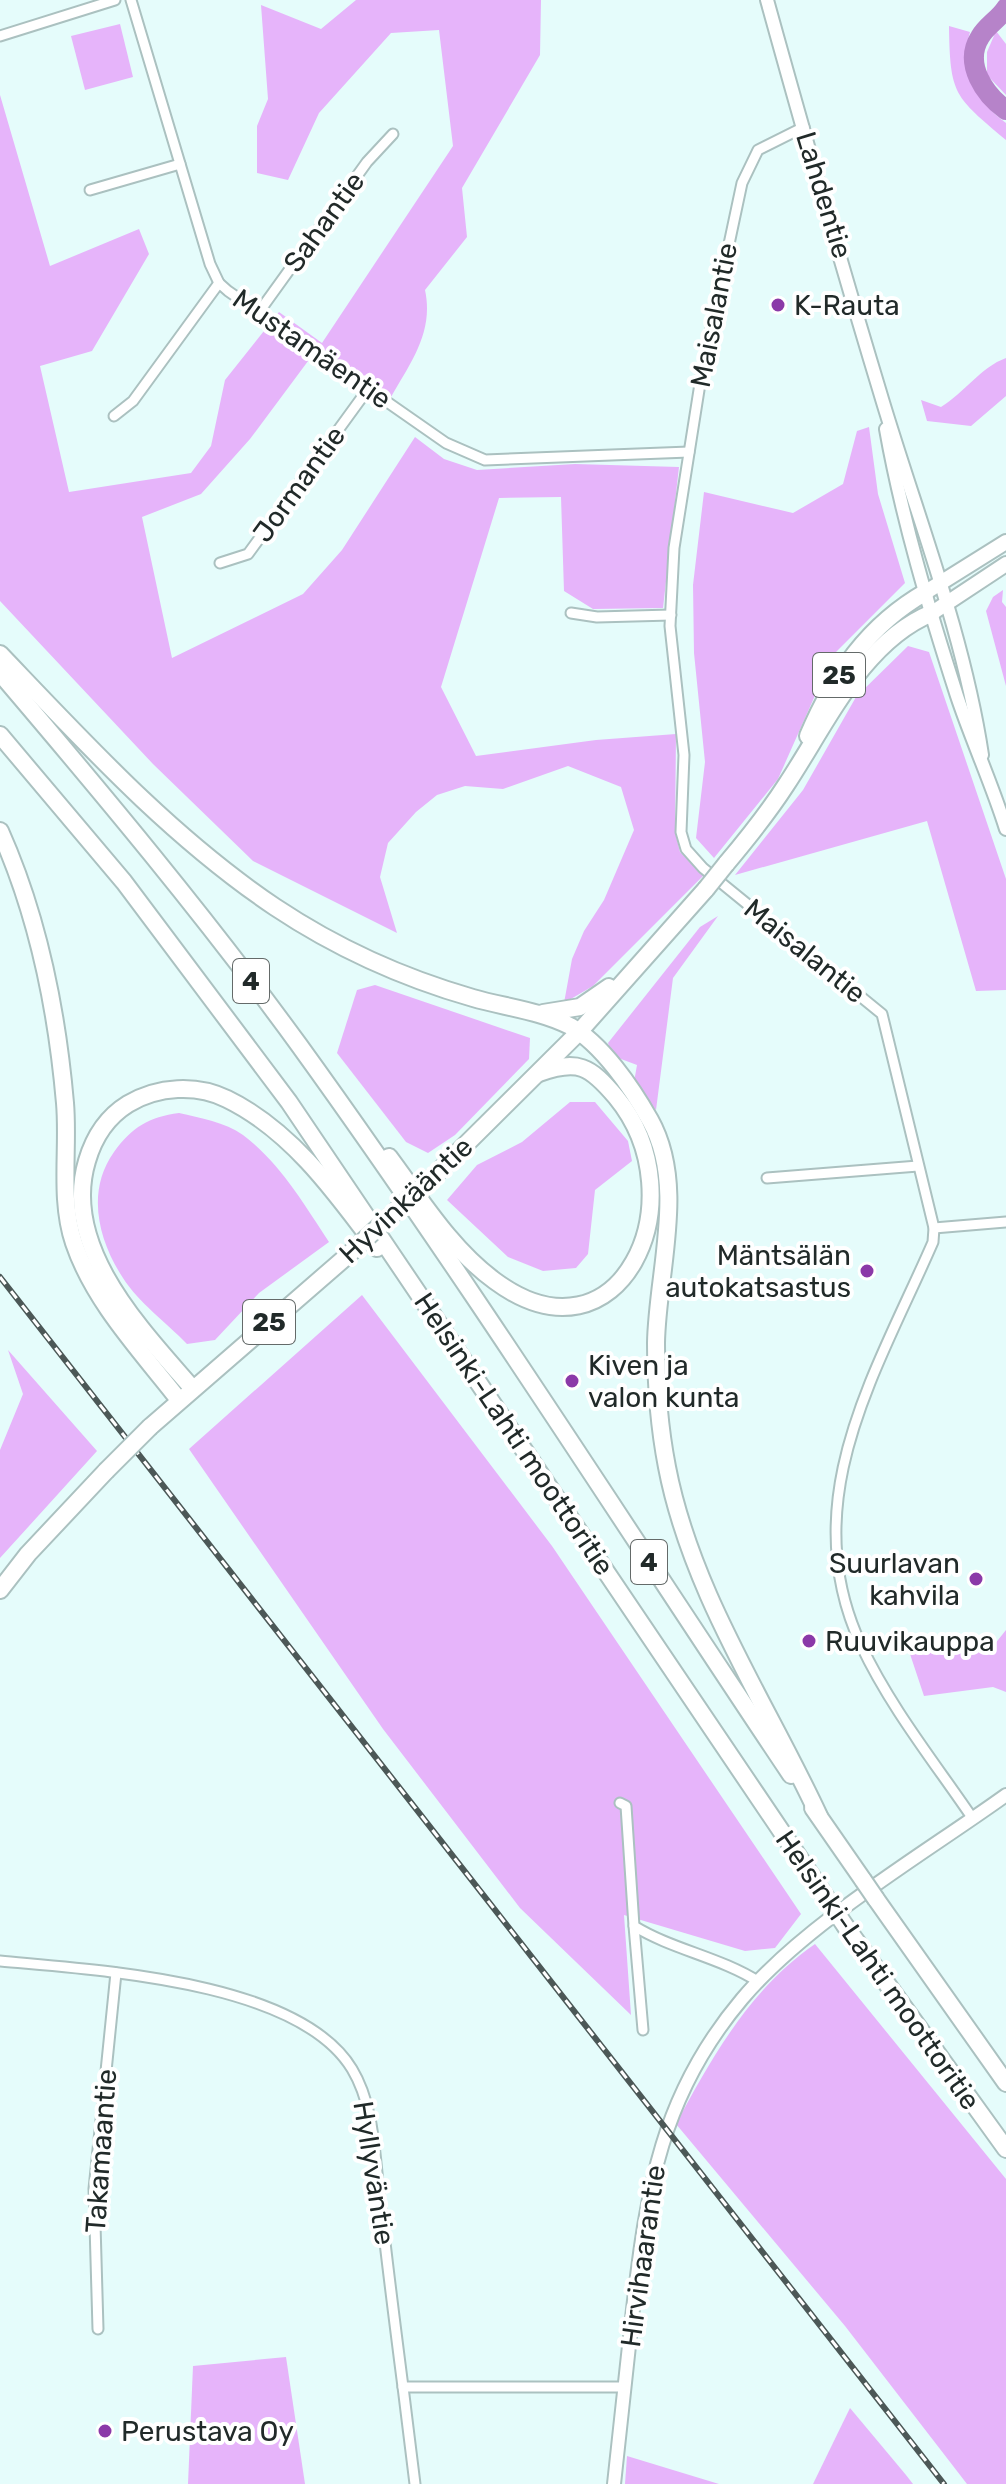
<svg xmlns="http://www.w3.org/2000/svg" width="1006" height="2484" viewBox="0 0 1006 2484" font-family="Rubik,sans-serif">
	<rect width="100%" height="100%" fill="#e5fcfb"/>
	<g fill="#e6b4fa">
		<path d="M356,0H541L540,55L462,188L467,237L425,290C434,332 411,362 391,397L317,349L250,439L201,494L142,517L172,658L303,594L342,550L415,437L444,459L477,470L575,464L679,467L663,608L593,609L564,591L561,497L499,498L441,687L476,756L596,740L676,734L675,832L680,852L703,876L593,986L564,1003L572,959L584,931L604,900L634,830L621,787L568,766L503,789L465,786L437,795L416,812L388,843L380,877L397,933L253,861L153,764L0,601V95L50,266L139,229L149,254L92,351L40,366L69,492L191,473L211,446L225,380L279,312L322,343L453,146L439,30L391,33L319,113L288,180L257,173V126L268,99L261,5L321,29Z"/>
		<polygon points="120,24 133,77 85,90 71,36"/>
		<path d="M949,26L970,32C958,69 976,101 1006,123V140C954,96 950,95 949,26Z"/>
		<polygon points="996,31 1006,44 1006,95 987,75 987,52"/>
		<path d="M1006,358V396L971,426L927,421L921,400L941,407C964,393 981,367 1006,358Z"/>
		<polygon points="869,427 878,494 905,583 833,655 778,779 714,858 696,838 705,762 694,653 693,585 704,492 793,513 843,484 857,431"/>
		<polygon points="1003,590 1002,602 1006,607 1006,686 986,611 993,597"/>
		<polygon points="908,646 929,652 1006,879 1006,990 976,991 927,821 735,875 803,790 856,697"/>
		<polygon points="718,916 673,978 656,1110 634,1082 637,1065 613,1056 608,1043 700,927"/>
		<polygon points="375,985 530,1038 529,1059 455,1135 428,1153 406,1142 337,1053 357,990"/>
		<polygon points="570,1102 595,1102 628,1141 632,1161 595,1190 588,1254 576,1268 543,1271 508,1257 447,1200 477,1165 522,1142"/>
		<path d="M179,1113C200,1118 225,1122 243,1135C280,1163 304,1204 329,1242L259,1293L215,1340L187,1344C167,1323 138,1302 123,1278C98,1240 86,1191 114,1152C132,1127 149,1117 179,1113Z"/>
		<polygon points="362,1295 552,1546 801,1914 775,1948 745,1951 624,1915 631,2015 520,1908 383,1729 189,1449"/>
		<polygon points="8,1350 97,1451 0,1558 0,1450 23,1394"/>
		<polygon points="1006,1630 1006,1692 993,1687 924,1696 908,1648 960,1637 990,1650"/>
		<path d="M815,1944L1006,2179V2484H967L845,2326L676,2124C712,2057 750,1989 815,1944Z"/>
		<polygon points="286,2357 305,2484 188,2484 193,2366"/>
		<polygon points="850,2408 906,2475 913,2484 813,2484"/>
		<polygon points="627,2456 719,2484 625,2484"/>
	</g>
	<g fill="none" stroke-linecap="round" stroke-linejoin="round">
		<path stroke="#b683c9" stroke-width="20" d="M1006,8C999,19 986,26 980,37C963,64 985,95 1006,110"/>
		<g stroke="#abc1c0" stroke-width="13">
			<g id="street">
				<polyline points="131,0 210,264 219,283 228,291 446,443 485,460 689,452"/>
				<polyline points="0,36 115,0"/>
				<path d="M804,127L758,150L742,183L702,371L674,548L670,626L684,755L681,832L686,849L703,868L882,1014L934,1228L933,1242C876,1373 794,1501 861,1645C890,1707 935,1763 973,1819"/>
				<polyline points="90,190 180,164"/>
				<polyline points="259,312 367,162 393,134"/>
				<polyline points="114,416 133,401 219,283"/>
				<polyline points="220,563 248,554 368,389"/>
				<polyline points="571,613 597,617 671,615"/>
				<polyline points="767,1178 918,1166"/>
				<polyline points="934,1228 1006,1222"/>
				<path d="M620,1803L626,1806L634,1926C673,1950 720,1957 759,1982"/>
				<polyline points="634,1926 643,2030"/>
				<path d="M0,1961C94,1970 298,1980 352,2069C375,2107 374,2156 380,2199C387,2262 395,2325 403,2387H623"/>
				<polyline points="98,2329 94,2189 116,1973"/>
				<polyline points="403,2387 415,2484"/>
			</g>
		</g>
		<g stroke="#abc1c0" stroke-width="16">
			<g id="secondary">
				<path d="M767,0C803,130 840,260 879,389C915,511 963,630 982,755"/>
				<path d="M886,429C902,519 929,609 957,696C972,741 992,784 1006,829"/>
				<path d="M614,2484C620,2426 627,2367 633,2309C647,2189 661,2095 742,1999C806,1923 924,1854 1006,1795"/>
			</g>
		</g>
		<g stroke="#abc1c0" stroke-width="18">
			<g id="primary">
				<polyline points="926,592 1006,542"/>
				<polyline points="932,613 1006,564"/>
			</g>
		</g>
		<g stroke="#abc1c0" stroke-width="20">
			<g id="highway">
				<path d="M0,654C86,744 171,837 275,907C335,947 403,978 473,998C504,1007 541,1011 570,1026C602,1044 632,1088 650,1120C687,1186 657,1272 656,1343C656,1385 659,1426 667,1467C691,1592 766,1702 819,1816"/>
				<path d="M0,673C103,794 205,916 299,1045C471,1283 628,1532 791,1775"/>
				<polyline points="0,735 124,882 289,1102 829,1902"/>
				<path d="M808,736C834,675 868,625 926,592"/>
				<path d="M0,831C38,916 57,1011 65,1103C69,1148 59,1199 74,1243C94,1302 141,1351 179,1400"/>
				<path d="M726,864C747,839 768,813 786,785C826,725 862,642 932,613"/>
				<polyline points="543,1013 580,1007 609,987"/>
				<path d="M389,1157C421,1200 452,1250 495,1281C620,1373 700,1199 616,1097C590,1066 578,1059 539,1073"/>
				<polyline points="435,1175 579,1032 706,889"/>
				<path d="M192,1388C140,1328 61,1247 87,1161C94,1137 107,1117 128,1104C158,1086 197,1084 227,1099C291,1130 336,1193 377,1248"/>
				<polyline points="150,1427 347,1256"/>
				<polyline points="0,1590 28,1554 106,1471"/>
				<polyline points="813,1808 863,1880"/>
				<polyline points="876,1899 1006,2083"/>
				<polyline points="846,1927 1006,2149"/>
			</g>
		</g>
		<use href="#street" stroke="#fff" stroke-width="9"/>
		<use href="#secondary" stroke="#fff" stroke-width="12"/>
		<use href="#primary" stroke="#fff" stroke-width="14"/>
		<use href="#highway" stroke="#fff" stroke-width="16"/>
		<g stroke="#4c5857" stroke-width="6">
			<polyline id="rail" points="0,1277 944,2484"/>
		</g>
		<use href="#rail" stroke="#fff" stroke-width="3" stroke-dasharray="9" stroke-linecap="butt"/>
		<g stroke="#abc1c0" stroke-width="20" stroke-linecap="butt">
			<g id="highway-bridge">
				<polyline points="706,889 726,864"/>
				<polyline points="347,1256 435,1175"/>
				<polyline points="106,1471 150,1427"/>
				<polyline points="863,1880 876,1899"/>
				<polyline points="829,1902 846,1927"/>
			</g>
		</g>
		<use href="#highway-bridge" stroke="#fff" stroke-width="16"/>
	</g>
	<g fill="#8b39a8" stroke="#fff" stroke-width="3">
		<circle cx="778" cy="305" r="8"/>
		<circle cx="867" cy="1271" r="8"/>
		<circle cx="572" cy="1381" r="8"/>
		<circle cx="976" cy="1579" r="8"/>
		<circle cx="809" cy="1641" r="8"/>
		<circle cx="105" cy="2431" r="8"/>
	</g>
	<g text-anchor="middle" dominant-baseline="central" stroke-width="8" stroke-linejoin="round" paint-order="stroke">
		<g fill="#fff" stroke="#646a69" stroke-width="2">
			<rect x="813" y="653" width="52" height="44" rx="6"/>
			<rect x="233" y="959" width="36" height="44" rx="6"/>
			<rect x="243" y="1300" width="52" height="44" rx="6"/>
			<rect x="631" y="1540" width="36" height="44" rx="6"/>
		</g>
		<g font-size="26" font-weight="bold" fill="#212a29">
			<text x="839" y="675">25</text>
			<text x="251" y="981">4</text>
			<text x="269" y="1322">25</text>
			<text x="649" y="1562">4</text>
		</g>
		<g font-size="28" fill="#212a29" stroke="#fff">
			<text transform="translate(824 195) rotate(73)">Lahdentie</text>
			<text transform="translate(324 222) rotate(-54)">Sahantie</text>
			<text transform="translate(714 315) rotate(-79)">Maisalantie</text>
			<text transform="translate(312 349) rotate(35)">Mustamäentie</text>
			<text transform="translate(299 484) rotate(-54)">Jormantie</text>
			<text transform="translate(805 951) rotate(39)">Maisalantie</text>
			<text transform="translate(406 1200) rotate(-43)">Hyvinkääntie</text>
			<text transform="translate(514 1434) rotate(56)">Helsinki-Lahti moottoritie</text>
			<text transform="translate(878 1970) rotate(55)">Helsinki-Lahti moottoritie</text>
			<text transform="translate(101 2151) rotate(-86)">Takamaantie</text>
			<text transform="translate(374 2173) rotate(81)">Hyllyväntie</text>
			<text transform="translate(643 2256) rotate(-82)">Hirvihaarantie</text>
		</g>
		<g font-size="28" fill="#212a29" stroke="#fff" text-anchor="start">
			<text x="794" y="305">K-Rauta</text>
			<text x="851" y="1255" text-anchor="end">Mäntsälän<tspan x="851" dy="32">autokatsastus</tspan></text>
			<text x="588" y="1365">Kiven ja<tspan x="588" dy="32">valon kunta</tspan></text>
			<text x="960" y="1563" text-anchor="end">Suurlavan<tspan x="960" dy="32">kahvila</tspan></text>
			<text x="825" y="1641">Ruuvikauppa</text>
			<text x="121" y="2431">Perustava Oy</text>
		</g>
	</g>
</svg>
